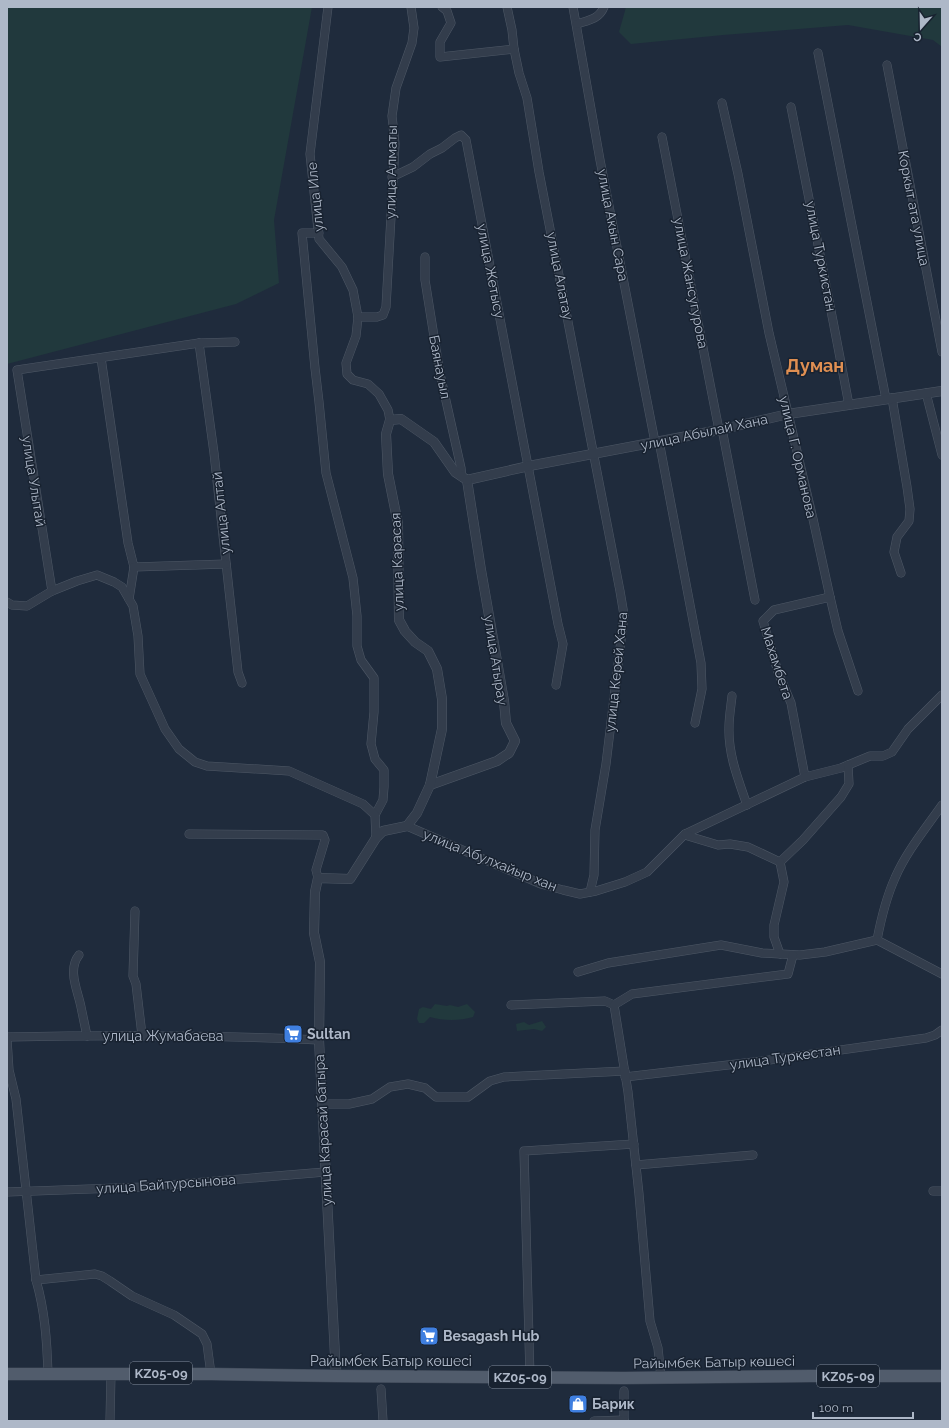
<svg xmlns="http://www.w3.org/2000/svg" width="949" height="1428" viewBox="0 0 949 1428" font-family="Raleway,sans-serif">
	<rect width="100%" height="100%" fill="#1f2b3c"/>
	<g fill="#21393d">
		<polygon points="7,7 312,7 274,220 279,283 236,304 7,364"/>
		<polygon points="626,7 942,7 942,47 933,40 848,25 723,35 631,44 619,32"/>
		<path d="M435,1004L447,1006L450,1005L458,1007L467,1004L475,1012L473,1017C460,1021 443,1021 430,1017L424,1023H419L417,1019L419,1009L423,1007L431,1009Z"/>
		<polygon points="542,1021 546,1027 542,1031 534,1029 517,1031 516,1024 524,1022 529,1025"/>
	</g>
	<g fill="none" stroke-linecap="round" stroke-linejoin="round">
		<g stroke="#4e5866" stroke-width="9">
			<g id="minor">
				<polyline points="328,7 310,154 319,239 342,267 353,290 358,317 356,336 346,363 347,374 353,380 368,384 379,394 388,410 390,420"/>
				<polyline points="442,7 447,11 451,23 440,42 440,57 514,49"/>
				<polyline points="507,7 512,30 514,49 519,73 527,98 539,172 620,591 624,615 606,764 595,830 594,875 590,892"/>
				<polyline points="573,7 600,160 655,442"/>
				<path d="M577,24C589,20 599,19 604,7"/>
				<polyline points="818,53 886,399"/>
				<polyline points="887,65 942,352"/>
				<polyline points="722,103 738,174 769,333 813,519 830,597 838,631 858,691"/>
				<polyline points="791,107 833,321 849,405"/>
				<polyline points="662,137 719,430"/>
				<polyline points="392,177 413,167 430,154 442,148 455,138 461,135 466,140 558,624 563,644 556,685"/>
				<polyline points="319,233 302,233 315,368 319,402 326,473 353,578 357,616 357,646 361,660 374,678 374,712 371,744 375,759 384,770 384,787 383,800 375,815"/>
				<polyline points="425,257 425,280 440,374 461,468 462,477"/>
				<polyline points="358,317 377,317 383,315 386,307 395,144 392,116 396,88 412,43 414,28 411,7"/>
				<polyline points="199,343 214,453 238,672 242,683"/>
				<polyline points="101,358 128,543 134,567 129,599"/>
				<polyline points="926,393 942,455"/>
				<polyline points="892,398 907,487 910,509 909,521 897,537 894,552 901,573"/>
				<polyline points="722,429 755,600"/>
				<polyline points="659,441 701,663 702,689 695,723"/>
				<polyline points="134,567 226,564"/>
				<polyline points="52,591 17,370 199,343 235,342"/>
				<polyline points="7,602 12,605 27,606 52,591 77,581 97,575 114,582 122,587 133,606 138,636 140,674 165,729 179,749 195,762 207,766 289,771 363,804 375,815 376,838"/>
				<path d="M732,696C731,706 729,717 729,727C728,754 738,779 747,805"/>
				<polyline points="805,777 791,703 778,672 763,621 774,610 830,597"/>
				<polyline points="407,826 541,884 563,890 580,894 596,891 625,882 647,872 685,834 805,777 841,768 870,756 883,756 892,752 908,729 942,695"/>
				<polyline points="189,834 323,835 325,840 316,870 318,878"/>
				<polyline points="685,834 688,836 718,845 730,844 748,847 780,862 803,840 841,797 849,784 848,765"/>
				<polyline points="135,911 133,976 136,984 142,1035"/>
				<path d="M877,940C881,919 886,898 895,878C906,852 926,828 942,805"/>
				<polyline points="780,954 774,937 774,925 784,882 780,862"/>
				<path d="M79,955C67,970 78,991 81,1007C83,1017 85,1026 87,1036"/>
				<polyline points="578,972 608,963 721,945 762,953 800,955 825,952 877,940 942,974"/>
				<polyline points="511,1005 605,1001 614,1005"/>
				<path d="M7,1037C111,1035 215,1035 319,1040"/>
				<path d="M7,1039L9,1070L16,1099L36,1280C45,1311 47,1342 48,1374"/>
				<polyline points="625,1077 762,1061 926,1038 935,1035 942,1030"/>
				<polyline points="322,1104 349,1104 372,1099 390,1087 408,1084 425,1088 436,1097 468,1097 490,1081 504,1077 625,1071"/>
				<polyline points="636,1165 753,1155"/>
				<polyline points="933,1191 942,1191"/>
				<polyline points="7,1192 144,1187 325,1172"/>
				<polyline points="36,1280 95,1274 102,1276 110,1281 132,1296 174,1315 202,1334 207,1344 211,1374"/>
				<polyline points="530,1377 524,1151 634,1144"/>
				<polyline points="661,1378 658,1348 650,1321 639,1194 628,1092 614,1005 632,994 788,974 793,955"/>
				<polyline points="381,1389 383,1421"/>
				<polyline points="624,1391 624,1421"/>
				<polyline points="110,1421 111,1373"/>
				<polyline points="594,1421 624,1420"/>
			</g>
		</g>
		<g stroke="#4e5866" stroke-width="10">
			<g id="tertiary">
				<polyline points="467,480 529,466 719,430 788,414 942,391"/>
				<polyline points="430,785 497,761 509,753 515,741 506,723 504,701 481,570 467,480"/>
				<polyline points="336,1376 319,1040 320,962 314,933 315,892 318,878 350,879 376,838 383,831 407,826 417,813 430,785 442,729 442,699 437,669 428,651 415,642 405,631 399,620 398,524 388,474 386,434 390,420 401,419 434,442 455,472 467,480"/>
			</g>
		</g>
		<g stroke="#3c4655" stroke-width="13">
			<polyline id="primary" points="7,1374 211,1374 336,1376 624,1378 811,1376 942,1376"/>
		</g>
		<use href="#minor" stroke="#333d4c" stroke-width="8"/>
		<use href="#tertiary" stroke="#333d4c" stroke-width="9"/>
		<use href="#primary" stroke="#515c6c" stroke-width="12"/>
	</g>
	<defs>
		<g id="supermarket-square" transform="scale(1)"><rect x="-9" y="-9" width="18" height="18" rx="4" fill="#3f7fe0" stroke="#182230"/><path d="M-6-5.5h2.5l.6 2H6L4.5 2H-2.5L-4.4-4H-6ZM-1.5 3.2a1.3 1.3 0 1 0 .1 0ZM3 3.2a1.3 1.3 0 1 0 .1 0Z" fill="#fff"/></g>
		<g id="shop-square" transform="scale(1)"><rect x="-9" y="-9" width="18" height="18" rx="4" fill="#3f7fe0" stroke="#182230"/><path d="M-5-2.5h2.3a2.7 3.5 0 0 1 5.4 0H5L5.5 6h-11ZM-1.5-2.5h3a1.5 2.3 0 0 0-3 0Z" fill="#fff"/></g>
	</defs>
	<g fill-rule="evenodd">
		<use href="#supermarket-square" x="293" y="1034"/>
		<use href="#supermarket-square" x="429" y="1336"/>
		<use href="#shop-square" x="578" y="1404"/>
	</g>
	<g text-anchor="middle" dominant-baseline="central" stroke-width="3" stroke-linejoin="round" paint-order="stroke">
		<g fill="#182230" stroke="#818b9a" stroke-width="1">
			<rect x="130" y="1362" width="62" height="22" rx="3"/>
			<rect x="817" y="1365" width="62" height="22" rx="3"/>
			<rect x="489" y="1366" width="62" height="22" rx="3"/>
		</g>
		<g font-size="13" font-weight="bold" fill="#aeb8c8">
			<text x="161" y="1373">KZ05-09</text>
			<text x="848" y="1376">KZ05-09</text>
			<text x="520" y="1377">KZ05-09</text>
		</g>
		<g font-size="14" fill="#aeb8c8" stroke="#182230">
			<text transform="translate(391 172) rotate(-89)">улица Алматы</text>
			<text transform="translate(315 197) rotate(-96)">улица Иле</text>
			<text transform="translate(914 208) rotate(79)">Коркыт ата улица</text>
			<text transform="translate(613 225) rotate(79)">улица Акын Сара</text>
			<text transform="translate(821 256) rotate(79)">улица Туркистан</text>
			<text transform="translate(491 271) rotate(79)">улица Жетысу</text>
			<text transform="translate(560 276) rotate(79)">улица Алатау</text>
			<text transform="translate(691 283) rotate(79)">улица Жансугурова</text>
			<text transform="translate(440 367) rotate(79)">Баянауыл</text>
			<text transform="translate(704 432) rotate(-12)">улица Абылай Хана</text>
			<text transform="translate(798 457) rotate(77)">улица Г. Орманова</text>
			<text transform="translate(34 481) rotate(81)">улица Улытай</text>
			<text transform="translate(221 513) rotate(-96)">улица Алтай</text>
			<text transform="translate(397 562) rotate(-92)">улица Карасая</text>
			<text transform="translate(496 660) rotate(81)">улица Атырау</text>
			<text transform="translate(777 663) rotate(72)">Махамбета</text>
			<text transform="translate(616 672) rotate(-84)">улица Керей Хана</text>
			<text transform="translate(490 860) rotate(22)">улица Абулхайыр хан</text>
			<text x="163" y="1036">улица Жумабаева</text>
			<text transform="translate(785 1057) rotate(-8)">улица Туркестан</text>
			<text transform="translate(323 1130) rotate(-93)">улица Карасай батыра</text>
			<text transform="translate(166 1184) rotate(-4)">улица Байтурсынова</text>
			<text x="391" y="1361">Райымбек Батыр көшесі</text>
			<text transform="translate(714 1362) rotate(-1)">Райымбек Батыр көшесі</text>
		</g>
		<g font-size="14" font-weight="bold" fill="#aeb8c8" stroke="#182230" text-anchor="start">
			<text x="307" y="1034">Sultan</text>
			<text x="443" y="1336">Besagash Hub</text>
			<text x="592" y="1404">Барик</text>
		</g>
		<g font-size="18" font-weight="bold" fill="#df8f52" stroke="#182230">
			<text x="815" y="365">Думан</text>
		</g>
	</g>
	<rect width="949" height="1428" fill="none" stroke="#aeb8c8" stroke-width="16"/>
	<g transform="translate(921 28) rotate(200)" stroke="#182230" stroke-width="3" paint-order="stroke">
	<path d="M0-3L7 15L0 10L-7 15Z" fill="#aeb8c8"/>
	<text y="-6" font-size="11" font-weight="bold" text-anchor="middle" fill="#aeb8c8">С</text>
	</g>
	<path d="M813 1412v6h100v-6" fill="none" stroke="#aeb8c8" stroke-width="2"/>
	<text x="819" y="1412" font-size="12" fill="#aeb8c8" stroke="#182230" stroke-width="3" paint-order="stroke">100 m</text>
</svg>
